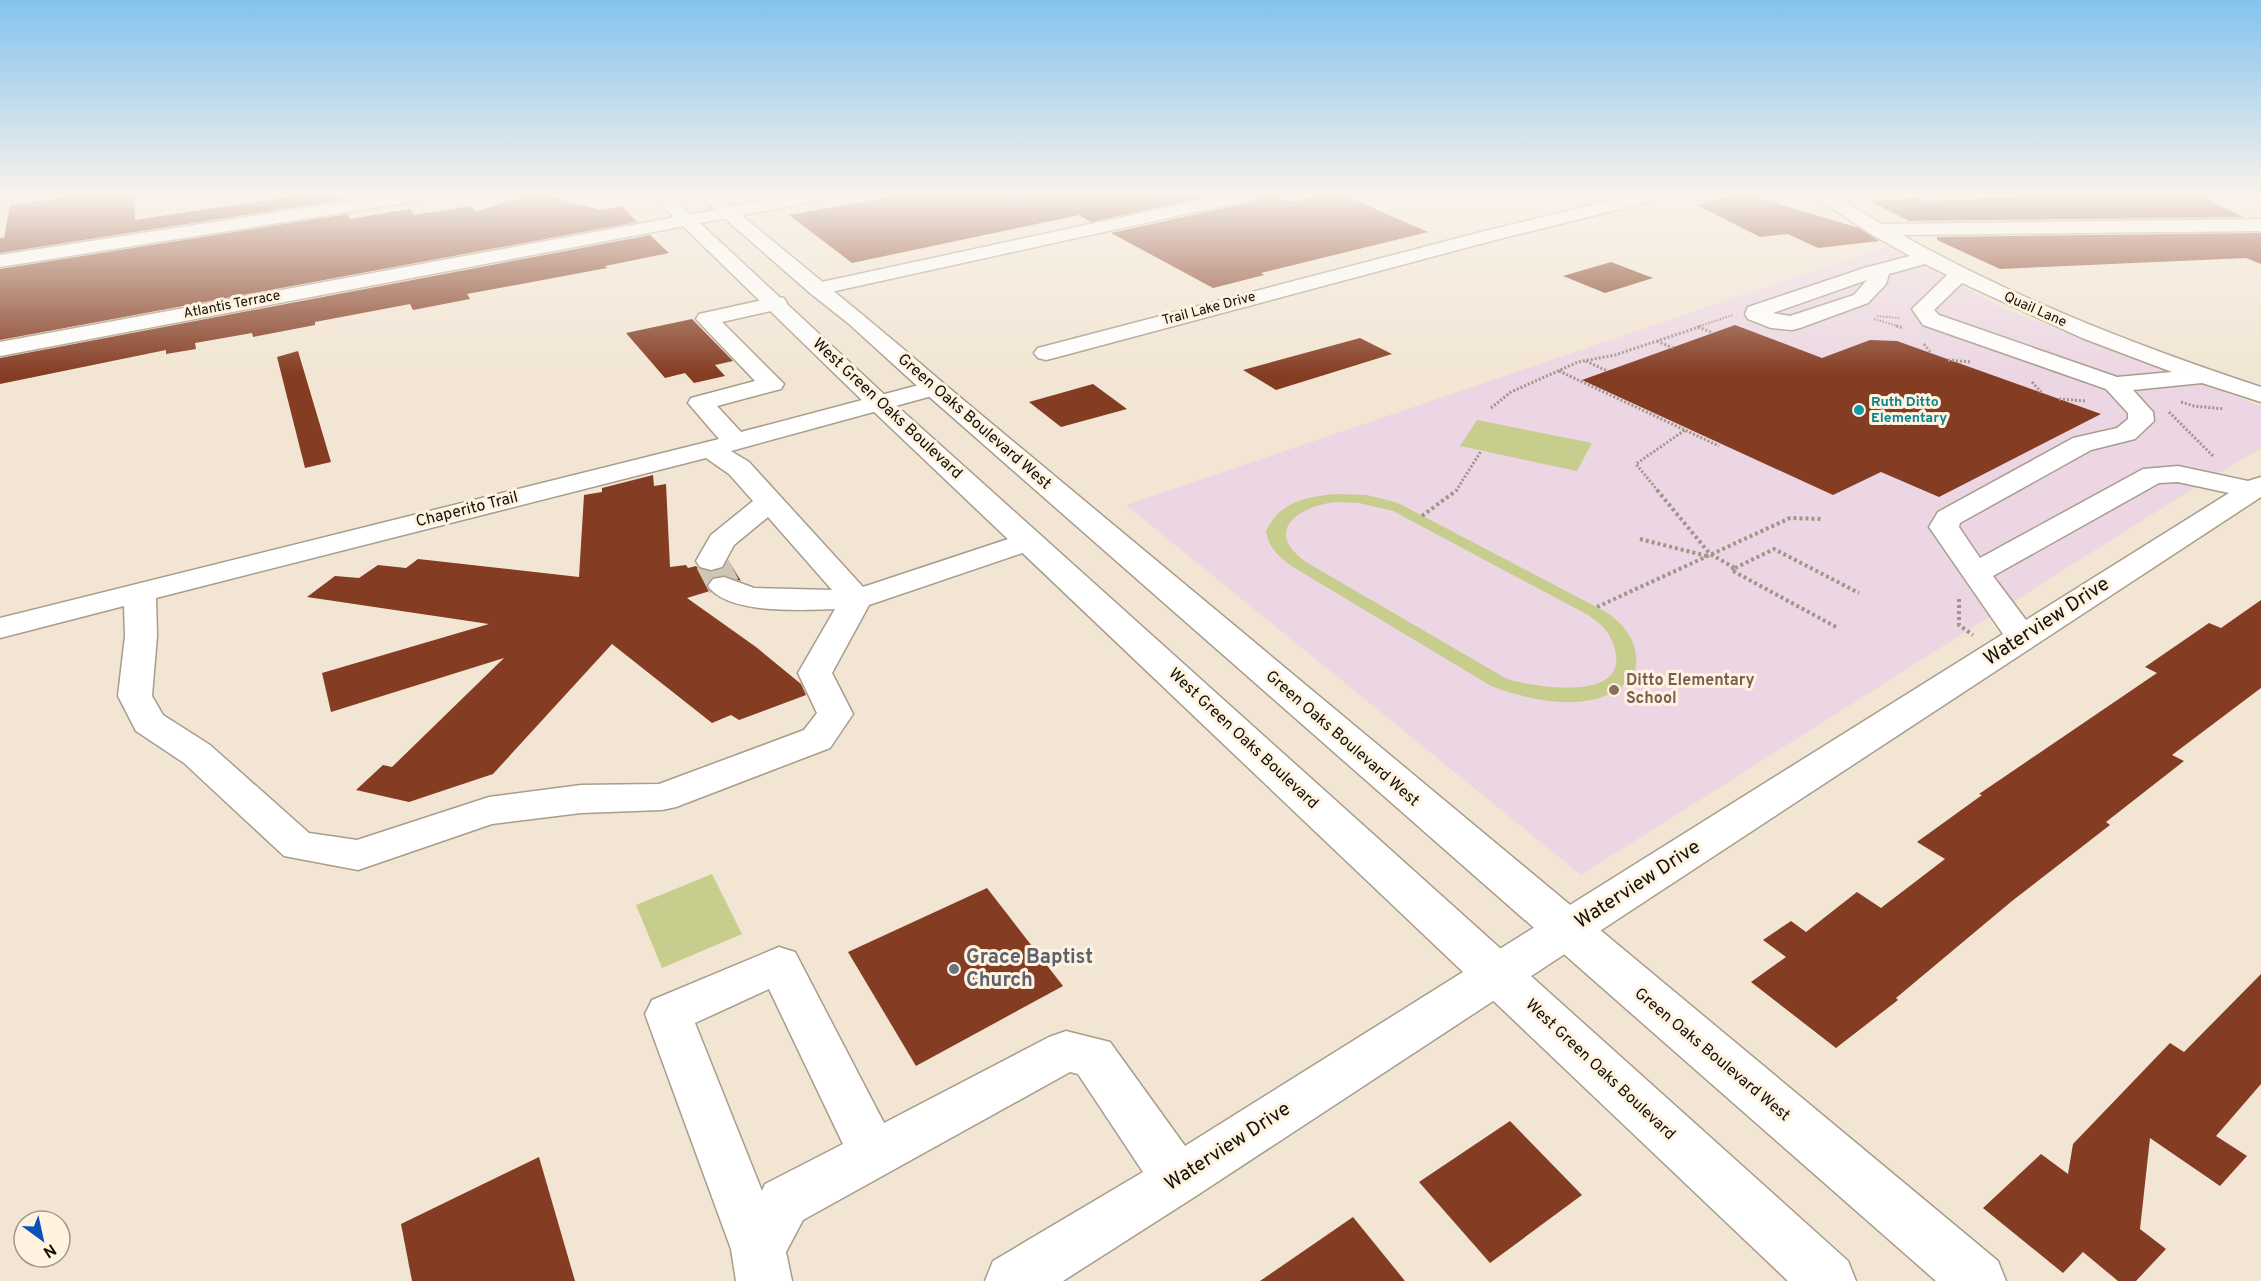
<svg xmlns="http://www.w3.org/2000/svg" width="2261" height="1281" viewBox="0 0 2261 1281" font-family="Overpass,sans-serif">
	<rect width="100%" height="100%" fill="#f2e5d3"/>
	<polygon fill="#ecd6e3" points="1886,246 2007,310 2261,406 2261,448 2181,496 1581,875 1126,505"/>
	<g fill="#c7cd8d" fill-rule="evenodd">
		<polygon points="1477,420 1592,443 1577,471 1460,446"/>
		<path d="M1337,494L1367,495L1398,503L1606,612C1626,625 1641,646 1635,671C1606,718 1533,702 1491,686L1293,567C1280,558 1269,548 1266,532C1277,502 1309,496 1337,494ZM1335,502L1359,503L1393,511L1588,615C1602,624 1611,633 1615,650C1629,703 1533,687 1507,679L1306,562C1263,531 1297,507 1335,502Z"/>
		<polygon points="712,874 742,934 662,968 636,905"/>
	</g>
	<g fill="#843c22">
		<polygon points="73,196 134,196 135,220 295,196 339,196 341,200 0,253 0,238 4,238 10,205"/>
		<polygon points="525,196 547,196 602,210 622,206 637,222 0,340 0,269 348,214 350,219 410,209 414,215 471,206 475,212"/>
		<polygon points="894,196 1209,196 1091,222 1079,215 852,263 789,215"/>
		<polygon points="1256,196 1277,196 1291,202 1320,196 1345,196 1428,232 1261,273 1264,275 1213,288 1111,233 1251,202"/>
		<polygon points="1729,196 1752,196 1859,228 1879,241 1818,248 1788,234 1760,237 1697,205"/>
		<polygon points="2037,196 2202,197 2243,217 1909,221 1870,201 1918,198 1923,201"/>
		<polygon points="2261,233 2261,264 2246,258 2000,269 1937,240 1937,237"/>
		<polygon points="650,235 669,253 605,266 607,268 467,294 470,299 413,310 410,304 315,322 315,325 253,337 252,333 195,343 196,349 166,354 166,350 0,384 0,358"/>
		<polygon points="1611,262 1653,278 1605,293 1563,276"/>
		<polygon points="692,319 733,361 715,365 725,376 694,383 685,373 665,378 626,333"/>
		<polygon points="1735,325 1822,358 1870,340 1897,341 2101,414 1939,497 1881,472 1833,495 1582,380"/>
		<polygon points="1360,338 1392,354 1276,390 1243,370"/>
		<polygon points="298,351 331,462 305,468 277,357"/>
		<polygon points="1093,384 1127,409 1061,427 1029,402"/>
		<polygon points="653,475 654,486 666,484 670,567 686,565 688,568 696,566 699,569 712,572 723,569 728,560 741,581 725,575 713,577 706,586 710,591 687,598 756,647 801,684 806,695 739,720 731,715 712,723 612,644 493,774 409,802 356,790 383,765 392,767 504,658 331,712 322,673 489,624 307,597 335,576 359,578 378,565 406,568 418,559 579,577 584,495 602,492 602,488"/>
		<polygon points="2261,600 2261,688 2172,755 2184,761 2106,822 2110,825 2012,901 1896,998 1898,1000 1836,1048 1751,982 1786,957 1763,940 1791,921 1806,932 1857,892 1881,908 1945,859 1917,842 1982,795 1979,794 2157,673 2145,667 2209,623 2221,628"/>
		<polygon points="987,888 1063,986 916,1066 848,952"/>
		<polygon points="2261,974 2261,1084 2216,1136 2247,1156 2220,1186 2150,1138 2140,1229 2166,1249 2136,1281 2118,1281 2083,1252 2063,1273 1983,1208 2041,1154 2068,1174 2073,1144 2170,1043 2184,1052"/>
		<polygon points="1510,1121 1582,1195 1490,1263 1419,1182"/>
		<polygon points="539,1157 575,1281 412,1281 401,1224"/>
		<polygon points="1353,1217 1405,1281 1260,1281"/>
	</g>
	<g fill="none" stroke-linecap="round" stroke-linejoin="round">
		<polyline stroke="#d1c5b5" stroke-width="32" stroke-dasharray="32 16" stroke-linecap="butt" points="711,561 724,586"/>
		<g stroke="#a89c8b" stroke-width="3">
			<g id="minor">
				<polygon points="0,196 16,196 13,200 0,202"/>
				<polygon points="383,196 426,196 423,200 417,201 0,267 0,255"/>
				<polygon points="789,196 826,196 823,200 817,201 0,356 0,342"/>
				<polygon points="1220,196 1254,196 1251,200 1245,201 817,295 810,293 807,289 810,285 817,283"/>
				<polygon points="1629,196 1660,196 1657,200 1495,240 1054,358 1046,360 1038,358 1034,353 1038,348 1481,232"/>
				<path d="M1814,196H1835L1882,224L2261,219V231L1902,235C2016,299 2137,346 2261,387V402L2202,383L2133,390L2153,412L2154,421L2135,439L2091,450L1960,523L1959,527L1980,558L2143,469L2178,466L2248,481L2261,477V497L1196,1196L1063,1281H985L993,1261L1143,1172L1078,1074L1070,1072L803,1220L786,1252L792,1281H736L731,1249L645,1014L652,1000L779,947L795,952L884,1123L1049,1037L1066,1031L1110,1042L1185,1146L2003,634L1929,527L1938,512L2073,438L2117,428L2128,419V413L2106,389L1923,325L1912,309L1947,275L1925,264L1889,274L1886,284L1868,303L1800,328L1792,330L1771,328L1748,319L1745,314L1748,307L1864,268L1910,256L1871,234ZM1867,280L1854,295L1790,316L1773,313ZM1962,283L2082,338L2172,372L2117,377L1939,315L1934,310ZM2178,482L2229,493L2026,620L1993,576L2159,483ZM769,989L843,1144L765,1184L762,1191L695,1023Z"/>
				<path d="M776,297L784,298L787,303L784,308L722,322L784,384L781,389L717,406L741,432L934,381L943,383L946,388L943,393L731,451L749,462L863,587L1020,535L1030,532L1040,535L1045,541L1040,547L869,605L832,673L853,714L830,748L676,807L662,810L581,813L492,824L358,870L284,856L184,763L136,731L118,696L125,636L124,606L0,638V618L719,439L688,403L691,398L755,381L696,319L699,314ZM706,458L729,474L753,501L711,535L696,561L700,567L711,570L722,567L734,545L768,517L832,590L754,588L724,577L713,579L708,586C728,615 803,610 835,609L798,673L817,713L804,730L659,784L581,785L489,797L357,840L309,833L210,745L163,715L152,696L157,636L156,598Z"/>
			</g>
		</g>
		<g stroke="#a89c8b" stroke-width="3">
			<g id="major">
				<polygon points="652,196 671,196 888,398 1848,1261 1856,1281 1788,1281 870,408"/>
				<path d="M699,196H719C793,259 870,319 943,383L1998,1261L2006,1281H1936L925,393L849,324L810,293Z"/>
			</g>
		</g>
		<g stroke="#a09688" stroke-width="2" stroke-dasharray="1.5 1.5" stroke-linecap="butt">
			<polyline points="1877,316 1899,318"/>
			<polyline points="1874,319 1901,327"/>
			<polyline points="1697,327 1733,315"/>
		</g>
		<g stroke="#a09688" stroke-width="3" stroke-dasharray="2 2" stroke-linecap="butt">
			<polyline points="1896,326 1904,328"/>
			<polyline points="1698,327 1713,333"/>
			<polyline points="1657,341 1673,348"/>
			<polyline points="1924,344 1931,353"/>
			<polyline points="1948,360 1972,362"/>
			<polyline points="1586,361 1607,371"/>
			<polyline points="1559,371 1719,446"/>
			<polyline points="2032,382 2042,393"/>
			<polyline points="2059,399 2085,401"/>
			<polyline points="2181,402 2194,406 2224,409"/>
			<polyline points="1491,408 1511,392 1578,362 1615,355 1702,326"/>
			<polyline points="2169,412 2213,456"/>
			<polyline points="1456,491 1481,451"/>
			<polyline points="1658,491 1636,464 1685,430"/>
		</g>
		<g stroke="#a09688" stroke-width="4" stroke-dasharray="3 3" stroke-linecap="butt">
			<polyline points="1657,490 1710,554 1735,568"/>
			<polyline points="1422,516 1457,490"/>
			<polyline points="1640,539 1707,556"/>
			<polyline points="1734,568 1731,570 1838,628"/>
			<polyline points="1735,568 1774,549 1859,593"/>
			<polyline points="1959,599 1959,625 1973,635"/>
			<polyline points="1597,607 1790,518 1822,519"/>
		</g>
		<use href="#minor" fill="#fff" fill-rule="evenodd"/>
		<use href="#major" fill="#fff" fill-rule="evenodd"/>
	</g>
	<linearGradient id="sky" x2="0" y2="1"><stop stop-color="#84c3ee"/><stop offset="0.52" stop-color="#f9f3eb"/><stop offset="1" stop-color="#f9f3eb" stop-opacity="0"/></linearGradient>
	<rect width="2261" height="375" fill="url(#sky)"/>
	<circle fill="#0f9aa8" stroke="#fff3e0" stroke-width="2" cx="1859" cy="410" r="6"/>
	<circle fill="#8d6e63" stroke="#fff3e0" stroke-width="2" cx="1614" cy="690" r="6"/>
	<circle fill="#6b7280" stroke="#fff3e0" stroke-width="2" cx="954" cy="969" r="6"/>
	<g text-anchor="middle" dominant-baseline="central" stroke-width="6" stroke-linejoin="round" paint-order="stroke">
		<g font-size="14" fill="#130f09" stroke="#fff3e0">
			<text transform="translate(232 305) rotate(-11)">Atlantis Terrace</text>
			<text transform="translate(1209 309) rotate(-15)">Trail Lake Drive</text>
			<text transform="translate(2035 310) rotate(24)">Quail Lane</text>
		</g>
		<g font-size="14" font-weight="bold" fill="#0d838f" stroke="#fff3e0" text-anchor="start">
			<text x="1871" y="402">Ruth Ditto<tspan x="1871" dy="16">Elementary</tspan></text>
		</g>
		<g font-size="16" fill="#130f09" stroke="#fff3e0">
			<text transform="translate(887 409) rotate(43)">West Green Oaks Boulevard</text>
			<text transform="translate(974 422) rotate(41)">Green Oaks Boulevard West</text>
			<text transform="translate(467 510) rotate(-14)">Chaperito Trail</text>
			<text transform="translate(1243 739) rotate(43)">West Green Oaks Boulevard</text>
			<text transform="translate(1342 739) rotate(41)">Green Oaks Boulevard West</text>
			<text transform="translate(1712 1055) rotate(40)">Green Oaks Boulevard West</text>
			<text transform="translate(1600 1070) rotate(43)">West Green Oaks Boulevard</text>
		</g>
		<g font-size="16" font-weight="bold" fill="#785e54" stroke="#fff3e0" text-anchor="start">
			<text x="1626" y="681">Ditto Elementary<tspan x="1626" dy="18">School</tspan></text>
		</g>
		<g font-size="20" fill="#130f09" stroke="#fff3e0">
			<text transform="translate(2047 622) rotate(-33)">Waterview Drive</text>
			<text transform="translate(1638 885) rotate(-33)">Waterview Drive</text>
			<text transform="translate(1228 1147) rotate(-33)">Waterview Drive</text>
		</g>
		<g font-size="20" font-weight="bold" fill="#5b616d" stroke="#fff3e0" text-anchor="start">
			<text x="966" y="958">Grace Baptist<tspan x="966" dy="23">Church</tspan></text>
		</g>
	</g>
	<g transform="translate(42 1239) rotate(147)"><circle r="28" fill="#fff3e0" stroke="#a1988a" stroke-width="1.5"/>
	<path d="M0-4.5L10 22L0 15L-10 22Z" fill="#0a51bc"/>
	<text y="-9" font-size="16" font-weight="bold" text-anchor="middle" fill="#130f09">N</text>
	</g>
</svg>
